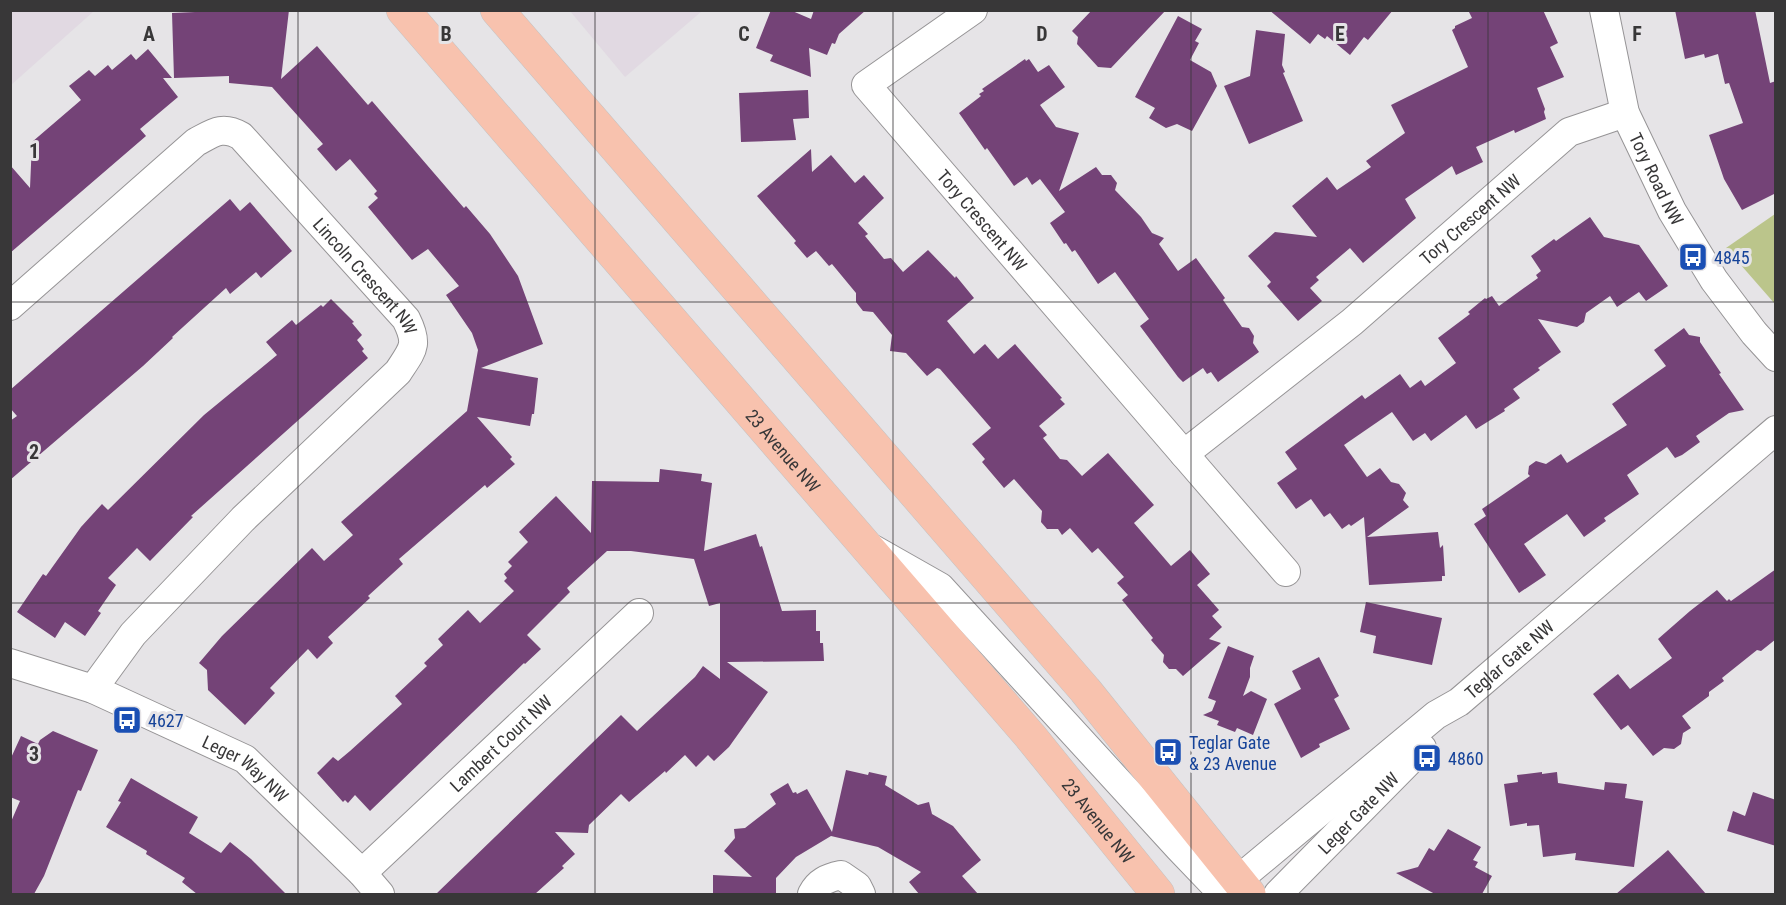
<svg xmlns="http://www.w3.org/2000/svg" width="1786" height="905" viewBox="0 0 1786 905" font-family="'Roboto Condensed',sans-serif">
	<rect width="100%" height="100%" fill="#e6e4e7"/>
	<g fill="#e1d9e2">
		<polygon points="11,10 94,10 94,11 11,85"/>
		<polygon points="570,11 702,11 625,77"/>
	</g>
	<polygon fill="#bbc58b" points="1775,214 1775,304 1726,248"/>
	<g fill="#744377">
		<polygon points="194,10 289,10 281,79 317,46 368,105 372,101 464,208 466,206 490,234 518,276 543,344 481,368 538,378 534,414 532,414 530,426 477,417 512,457 510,459 515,464 487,488 485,485 399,559 403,564 368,596 370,598 328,637 333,643 317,659 308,649 270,688 275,693 245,725 208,690 207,670 199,663 222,636 312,548 324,561 353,535 341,522 467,411 478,350 472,333 446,295 459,286 428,249 412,260 368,207 378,198 374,194 377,191 350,159 336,171 317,149 323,144 272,87 229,83 229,76 174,78 172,13 195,12"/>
		<polygon points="771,10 790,10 811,19 814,10 866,10 839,34 835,44 832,43 827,55 809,48 811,77 770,61 773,55 756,48"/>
		<polygon points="1092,10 1166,10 1111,68 1098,67 1077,44 1078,37 1072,31"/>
		<polygon points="1269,10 1393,10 1368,40 1364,37 1350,55 1327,36 1325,39 1318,34 1310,44"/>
		<polygon points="1468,10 1543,10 1558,43 1550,47 1564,77 1537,88 1545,109 1544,112 1546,119 1515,133 1514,130 1476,147 1483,162 1456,175 1452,166 1405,199 1416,218 1363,263 1350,248 1316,277 1319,280 1310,288 1322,301 1298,321 1267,286 1271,282 1248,256 1275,232 1317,237 1292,206 1327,177 1337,190 1371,167 1366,161 1405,133 1391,105 1468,67 1452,30 1455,28 1455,26 1472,18"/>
		<polygon points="1675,10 1755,10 1770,83 1776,81 1776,193 1742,210 1724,179 1709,135 1743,123 1729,83 1725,84 1718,54 1705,58 1704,54 1685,59"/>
		<polygon points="1178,16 1202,29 1195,41 1199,43 1190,60 1211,72 1217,86 1192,131 1177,124 1166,128 1149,118 1155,108 1135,97"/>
		<polygon points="1256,30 1285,34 1282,65 1285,72 1283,73 1303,121 1249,144 1224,86 1250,76"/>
		<polygon points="148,49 172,78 163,78 178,97 140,129 146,136 10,253 10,165 30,188 32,142 81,100 69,86 89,70 95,76 108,65 112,70 131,54 136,60"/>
		<polygon points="1025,59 1026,61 1029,59 1038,72 1049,65 1065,87 1040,105 1056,127 1079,133 1059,191 1096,167 1102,175 1111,175 1117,183 1115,190 1141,217 1152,233 1164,238 1159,244 1178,271 1196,258 1225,298 1223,300 1242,327 1249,328 1254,336 1253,343 1259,352 1218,382 1211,372 1207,374 1203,368 1183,382 1178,377 1140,326 1149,319 1115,272 1098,284 1075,250 1072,252 1066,243 1064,244 1050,223 1065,212 1040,179 1032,185 1027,177 1014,186 987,148 985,150 959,113 981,96 979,94 984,91 982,89"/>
		<polygon points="808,90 809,118 793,119 796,140 741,142 739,93"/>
		<polygon points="811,149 812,172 831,155 855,183 864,175 884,198 858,223 868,234 865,236 884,259 891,258 903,272 928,250 955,278 956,276 974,298 947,321 974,354 985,344 998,359 1015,344 1062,398 1060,399 1065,404 1039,426 1047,435 1043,438 1060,459 1067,460 1082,476 1108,453 1154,505 1134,523 1171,566 1190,550 1210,574 1197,585 1219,610 1212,616 1222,627 1209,639 1221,643 1183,676 1176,669 1169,669 1163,662 1164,655 1151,640 1153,638 1122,600 1128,595 1117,583 1124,577 1098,548 1092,553 1070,528 1062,535 1058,529 1047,529 1041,522 1042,511 1014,479 1004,488 982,462 985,459 972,444 991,428 940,369 937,368 927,376 906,353 890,351 892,335 873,312 863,311 856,302 856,293 832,264 829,266 816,251 807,258 794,243 796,241 757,196"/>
		<polygon points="230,199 240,211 250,202 292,251 261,278 256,272 230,294 226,288 172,337 173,338 143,366 10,480 10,421 17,416 10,408 10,390"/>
		<polygon points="1590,217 1604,237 1639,245 1668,286 1646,301 1639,292 1617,307 1610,296 1586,313 1584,322 1577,327 1538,319 1561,352 1538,368 1540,370 1513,389 1520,398 1504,409 1505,411 1476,429 1466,415 1431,441 1425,433 1413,441 1392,412 1344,445 1367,477 1380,468 1391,482 1399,484 1406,493 1403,500 1409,507 1367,537 1438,532 1440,548 1443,545 1445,576 1442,576 1442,581 1369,585 1364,517 1351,526 1349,524 1342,529 1330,513 1324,517 1311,499 1296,509 1277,483 1297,469 1285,452 1362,395 1365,399 1400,374 1410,388 1421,380 1425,386 1456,363 1438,338 1470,314 1468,312 1485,298 1486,299 1492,296 1499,306 1538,278 1536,275 1541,271 1531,256 1554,239 1556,241"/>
		<polygon points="331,299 354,322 352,323 362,335 357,340 364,349 362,351 368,358 191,516 193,517 150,561 137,548 108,578 116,585 98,611 101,613 85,636 65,622 55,638 17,612 43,574 46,576 81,527 102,504 108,510 204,415 277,355 266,342 292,320 296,325 321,305 323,307"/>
		<polygon points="1684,328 1689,335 1700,337 1700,342 1721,373 1719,374 1744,410 1729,413 1696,436 1700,442 1682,455 1675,458 1667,447 1627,475 1639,494 1604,518 1606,521 1584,537 1567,514 1524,544 1546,575 1519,593 1474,524 1486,516 1482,509 1530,476 1528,474 1529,466 1536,461 1546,464 1561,454 1567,463 1627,425 1612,404 1666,366 1654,350"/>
		<polygon points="660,469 702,474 701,481 712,483 704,551 756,534 760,547 762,546 782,611 816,610 816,631 820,631 820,643 823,643 824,661 727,662 768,692 729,747 714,761 708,755 696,767 685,755 666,773 665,771 629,802 621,794 589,825 588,833 555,832 575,854 562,866 564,868 535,894 436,894 621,715 637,731 695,677 703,666 720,679 720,603 709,606 694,559 631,551 607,551 567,588 570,592 527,635 541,649 525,664 524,663 370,811 355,795 348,803 345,800 343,802 317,773 333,757 338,761 350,751 402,704 395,696 427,666 424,663 443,645 438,639 468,610 480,623 514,591 504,581 507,578 504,574 512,566 508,562 528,542 519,532 556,496 591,533 592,481 659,482"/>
		<polygon points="1776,569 1776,639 1761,651 1757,650 1722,678 1724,681 1709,692 1709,696 1682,716 1691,728 1683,733 1681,744 1674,749 1664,748 1653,756 1628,725 1621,730 1593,694 1618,674 1630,689 1672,658 1658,639 1690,611 1717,590 1727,601 1729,599 1731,601"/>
		<polygon points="1366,602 1442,618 1432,665 1373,653 1376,636 1360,632"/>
		<polygon points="1228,646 1254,656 1250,668 1250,677 1243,696 1251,691 1267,699 1253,735 1237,728 1235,732 1217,725 1219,721 1203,715 1212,711 1216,701 1208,698"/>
		<polygon points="1319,657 1339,696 1334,699 1350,729 1319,744 1320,747 1301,758 1274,704 1301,689 1292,671"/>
		<polygon points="53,731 98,750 81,791 78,790 44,876 34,894 10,894 10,824 20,801 10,797 10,760 21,736 38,744 40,740"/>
		<polygon points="846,770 868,775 869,772 887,776 885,785 918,805 929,802 932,814 953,826 981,860 962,876 978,894 919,894 909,882 921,872 878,847 831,836 796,857 776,878 776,894 713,894 713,875 752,877 724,851 735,838 734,829 745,828 776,804 770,794 788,783 793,793 796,792 797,794 807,789 832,832"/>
		<polygon points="1542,772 1542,774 1557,772 1558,783 1604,790 1605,782 1627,784 1625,798 1643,801 1634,867 1575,860 1576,853 1543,857 1539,825 1527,826 1527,823 1510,826 1504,784 1518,782 1517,775"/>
		<polygon points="131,778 198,817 189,833 221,853 230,842 251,859 286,894 197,894 182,882 185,878 146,854 147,851 106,827 121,802 118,801"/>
		<polygon points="1753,792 1776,800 1776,846 1727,831 1733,811 1745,816"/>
		<polygon points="1448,829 1481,847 1473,860 1478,862 1475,867 1492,876 1482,894 1435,894 1396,873 1418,867 1429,848 1434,851"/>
		<polygon points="1668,850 1706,894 1616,894 1660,857"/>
	</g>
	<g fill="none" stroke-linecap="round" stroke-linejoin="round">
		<g stroke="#969496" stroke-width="30">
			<g id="minor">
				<path id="s1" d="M973,10L866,85L1184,454L1352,322L1569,132L1625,113"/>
				<path id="s2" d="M1604,10L1625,113L1672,211L1714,280L1754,333L1776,357"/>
				<path id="s3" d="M10,306L196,142C213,133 222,125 241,136L406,319C419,345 413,349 398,372L243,519L133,634L93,689"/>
				<polyline points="1184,454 1286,572"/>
				<polyline points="873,549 940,587 1179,848 1223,894"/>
				<path id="s4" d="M10,663L93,689L245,759L362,873L380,894"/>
				<path id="s5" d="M362,873L639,613"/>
				<path d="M812,894C818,882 827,878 841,875L857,886L861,894"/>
				<path id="s6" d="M1221,894L1436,715L1459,702L1776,430"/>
				<path id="s7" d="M1278,894L1422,748"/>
			</g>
		</g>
		<g stroke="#c3c3c3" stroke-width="34">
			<g id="major">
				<path id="s8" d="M403,10L1030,736L1158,894"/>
				<polyline points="497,10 1085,690 1249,894"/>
			</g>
		</g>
		<use href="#minor" stroke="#fff" stroke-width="28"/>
		<use href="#major" stroke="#f8c2ae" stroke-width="33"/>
	</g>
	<path fill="none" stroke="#383738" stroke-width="1.5" stroke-opacity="0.55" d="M298,10V894M595,10V894M893,10V894M1191,10V894M1488,10V894M10,302H1776M10,603H1776"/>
	<defs>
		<g id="bus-square" transform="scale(1.5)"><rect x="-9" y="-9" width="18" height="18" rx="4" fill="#1a4fb4" stroke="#e6e4e7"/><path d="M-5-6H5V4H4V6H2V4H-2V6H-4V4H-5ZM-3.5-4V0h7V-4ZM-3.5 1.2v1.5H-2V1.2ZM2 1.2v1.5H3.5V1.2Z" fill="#fff"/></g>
	</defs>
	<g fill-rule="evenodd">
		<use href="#bus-square" x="1693" y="257"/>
		<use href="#bus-square" x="127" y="720"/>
		<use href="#bus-square" x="1168" y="752"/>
		<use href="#bus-square" x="1427" y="758"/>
	</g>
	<g text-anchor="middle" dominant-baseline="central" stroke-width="6" stroke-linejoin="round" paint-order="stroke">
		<g font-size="18" fill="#383738" stroke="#e6e4e7">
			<text stroke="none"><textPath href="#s2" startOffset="178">Tory Road NW</textPath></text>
			<text stroke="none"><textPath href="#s1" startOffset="988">Tory Crescent NW</textPath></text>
			<text stroke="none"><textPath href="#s1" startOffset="309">Tory Crescent NW</textPath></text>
			<text stroke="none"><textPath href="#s3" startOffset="484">Lincoln Crescent NW</textPath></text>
			<text stroke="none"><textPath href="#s8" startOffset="582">23 Avenue NW</textPath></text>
			<text stroke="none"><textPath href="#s6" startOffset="372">Teglar Gate NW</textPath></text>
			<text stroke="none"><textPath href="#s5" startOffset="190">Lambert Court NW</textPath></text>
			<text stroke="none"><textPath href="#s4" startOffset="260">Leger Way NW</textPath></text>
			<text stroke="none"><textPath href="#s7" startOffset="114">Leger Gate NW</textPath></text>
			<text stroke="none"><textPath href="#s8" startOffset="1068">23 Avenue NW</textPath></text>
		</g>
		<g font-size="18" fill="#164399" stroke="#e6e4e7" text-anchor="start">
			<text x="1714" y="257">4845</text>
			<text x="148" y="720">4627</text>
			<text x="1189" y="742">Teglar Gate<tspan x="1189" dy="21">&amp; 23 Avenue</tspan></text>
			<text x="1448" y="758">4860</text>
		</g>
	</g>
	<g font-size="20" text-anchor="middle" font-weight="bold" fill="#383738" stroke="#e6e4e7" stroke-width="6" stroke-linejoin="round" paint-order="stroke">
		<text x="149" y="41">A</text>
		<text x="446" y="41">B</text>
		<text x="744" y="41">C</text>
		<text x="1042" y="41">D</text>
		<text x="1340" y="41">E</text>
		<text x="1637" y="41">F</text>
		<text x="34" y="158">1</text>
		<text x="34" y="459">2</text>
		<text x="34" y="761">3</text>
	</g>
	<rect width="1786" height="905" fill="none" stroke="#383738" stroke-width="24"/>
</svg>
